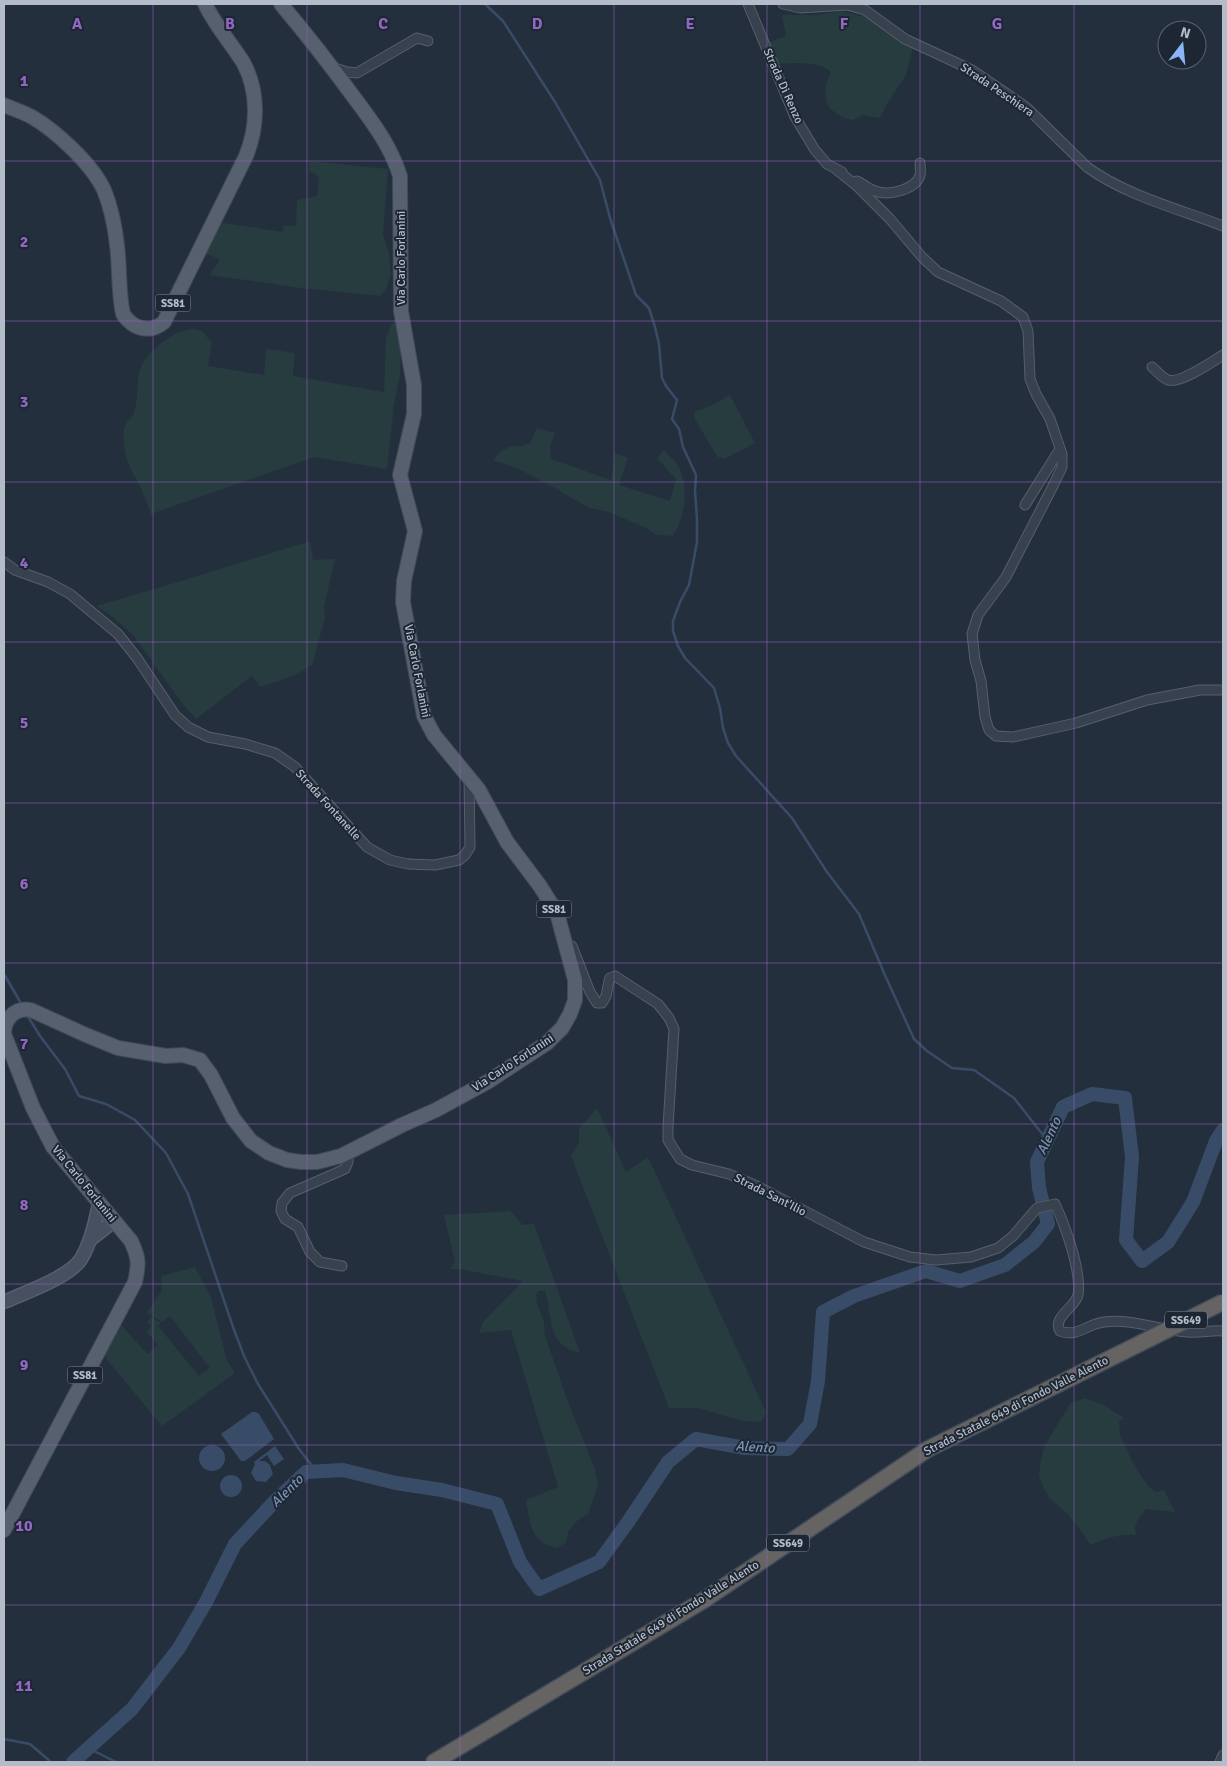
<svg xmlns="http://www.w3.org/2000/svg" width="1227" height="1766" viewBox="0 0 1227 1766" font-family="Signika,sans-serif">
	<rect width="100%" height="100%" fill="#242f3e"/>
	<g fill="#263c3f">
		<path d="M840,11L873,19L913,47L906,75L888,102L880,118L863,115L853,120L844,118L829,108C823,95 825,84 831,72C822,61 787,62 774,65L765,44L786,36L782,15H817Z"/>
		<path d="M309,161L388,169L383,234L389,254L391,275L385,291L380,296L301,288L210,275L220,259L201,252L217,222L283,232V226H296L297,200C304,199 310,197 317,196L319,176L309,171Z"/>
		<path d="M394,320L401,347L400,374L394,405L387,469L314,457L151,514C147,503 143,492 138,482C131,470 124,458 124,443C123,437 123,430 126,424C128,420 133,417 134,412C139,399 135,381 141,367C148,350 181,324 199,330C204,331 208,339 212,343L208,366L264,375L266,349L295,353L293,376L384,392L386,337Z"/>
		<polygon points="730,395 755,443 724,459 718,457 715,453 695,419 694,412 712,405"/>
		<path d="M537,428L555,433L550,447L551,459L611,480L615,453L628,458L619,485L670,501L676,479L657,458L664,450C668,455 674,459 677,464C690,485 685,517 673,536L657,535L644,527L609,512L590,508L568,496L557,489L521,470L493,460L500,452L509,447L522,446L530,443Z"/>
		<polygon points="310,541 313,560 335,559 324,606 325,618 312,665 293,676 260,687 252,676 196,719 181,702 133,635 113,617 96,606 178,582"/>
		<polygon points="597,1108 626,1172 648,1157 766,1412 761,1422 742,1421 698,1408 669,1408 571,1156 579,1142 579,1128"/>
		<path d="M510,1211L523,1225L534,1224L580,1353C546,1345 553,1318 545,1291H538L536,1295L537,1303L544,1323L545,1336L567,1399L595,1469L598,1485L588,1514L577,1521L568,1532L566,1542L557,1548C530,1542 530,1523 526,1500L558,1487L511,1330L479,1333L483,1322L523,1281L459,1269H450L455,1262L444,1215Z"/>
		<polygon points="195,1267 211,1298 227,1361 235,1373 162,1426 100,1351 117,1320 147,1354 158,1345 147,1332 151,1326 147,1322 151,1317 161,1323 158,1326 199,1376 210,1368 170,1316 162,1322 147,1313 162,1290 161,1276"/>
		<path d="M1085,1398L1104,1405L1124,1418L1119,1422L1120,1435L1131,1459L1141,1476L1149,1487L1156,1492L1164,1490L1175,1512L1146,1509C1140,1517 1131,1525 1137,1535C1119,1534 1106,1538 1091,1545L1069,1515L1050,1499L1043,1487L1039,1475L1041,1460L1044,1448L1052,1433L1071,1403Z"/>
	</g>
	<g fill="#394c67">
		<polygon points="252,1412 255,1412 259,1414 274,1439 245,1461 241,1461 221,1434"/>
		<circle cx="212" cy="1458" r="13"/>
		<polygon points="275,1446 284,1459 274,1466 267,1455 259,1461 265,1461 270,1465 273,1474 266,1482 256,1481 251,1473 255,1464 254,1462"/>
		<circle cx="231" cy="1486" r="11"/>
	</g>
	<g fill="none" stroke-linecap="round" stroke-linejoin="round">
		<g stroke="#394c67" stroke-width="2.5">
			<polyline points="485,4 503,21 555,102 600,180 610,218 636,295 649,308 655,327 659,344 662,378 666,386 677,400 672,419 679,429 683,447 696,475 695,490 697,520 697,542 689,585 680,602 673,621 673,631 678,646 685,658 714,688 720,708 723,728 728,743 736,756 792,818 827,872 859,914 884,973 914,1039 927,1051 952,1068 974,1070 1014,1098 1047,1140"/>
			<polyline points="4,974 22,1005"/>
			<polyline points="27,1015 40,1036 65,1069 79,1096 106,1104 135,1120 166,1153 188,1194 233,1327 244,1356 258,1384 299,1449 316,1471"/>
			<polyline points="4,1739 30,1744 51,1762"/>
			<polyline points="88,1748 116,1762"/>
		</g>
		<polyline stroke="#394c67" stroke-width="14" points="73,1762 132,1709 179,1648 206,1602 235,1544 275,1501 306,1472 343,1470 396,1483 442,1490 497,1504 520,1562 539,1589 599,1562 628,1522 668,1462 696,1439 745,1448 788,1449 810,1424 818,1381 823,1312 854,1296 926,1271 960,1281 1005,1265 1034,1242 1048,1224 1039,1188 1037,1162 1063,1107 1092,1094 1125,1098 1132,1157 1126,1240 1142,1261 1168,1242 1193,1202 1216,1141 1223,1130"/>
		<g stroke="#565f6c" stroke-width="11">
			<g id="minor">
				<polyline points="748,4 795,117 815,150 827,164 842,172"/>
				<path d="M783,4L800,8L847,5L865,10L905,39L972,70L1026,107L1087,167C1125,195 1179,209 1223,226"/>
				<polyline points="332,67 347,72 357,73 417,38 428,41"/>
				<polyline points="837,170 857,186 890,219 922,257 938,272 1001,301 1023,317 1028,331 1030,379 1036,394 1050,419 1062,454 1062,467 1054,484 1006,577 978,615 972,634 975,660 981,681 985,717 989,730 996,736 1013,737 1076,723 1147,700 1200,690 1223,690"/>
				<path d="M857,181C863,184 869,189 875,191C888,196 916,190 920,175C921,171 920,166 920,163"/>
				<path d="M1152,367C1157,371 1162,378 1168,380C1180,384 1212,362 1223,355"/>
				<polyline points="1025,505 1060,449"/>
				<polyline points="4,562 15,570 48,582 70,594 118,634 137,658 175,715 188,727 208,737 245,744 275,753 295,767 367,847 390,860 408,864 435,865 459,860 465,855 470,847 469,779"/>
				<path d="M572,946L590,992L597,1003H602L606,996L609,981L610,978L615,976L658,1004L669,1018L674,1029L668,1127V1140L680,1159L692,1165L729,1174L755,1185L864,1242L910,1257L936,1260L971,1257L998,1248L1013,1236L1037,1208L1055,1204C1065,1225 1082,1272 1078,1295C1075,1308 1052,1317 1060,1331C1077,1338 1089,1323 1104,1322C1133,1318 1160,1331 1188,1332C1200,1333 1212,1330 1223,1331"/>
				<polyline points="342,1266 320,1262 310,1252 298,1227 285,1219 281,1211 282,1203 290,1193 345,1169 348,1162 348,1153"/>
				<polyline points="1220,1762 1223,1755"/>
			</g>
		</g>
		<g stroke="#565f6c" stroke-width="15">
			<g id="secondary">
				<polyline points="91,1239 114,1221"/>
				<path d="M4,1302C24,1293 70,1277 81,1259C91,1242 95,1223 99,1204"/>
			</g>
		</g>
		<g stroke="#414a57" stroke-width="16">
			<g id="primary">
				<path d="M4,105C13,109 23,112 32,117C56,131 92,164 104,190C111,207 115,227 117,245C120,268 118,291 123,314C133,329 150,334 164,322L246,156C258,127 259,91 243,62C231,43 215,25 205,4"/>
				<path d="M4,1530L135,1282C139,1264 139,1258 131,1241L53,1147L33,1108L4,1034C4,1018 16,1007 31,1010L86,1035L118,1048L166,1056L183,1055L200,1060L211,1075L233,1118L251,1141L269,1153L287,1160L301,1162H317L341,1156L402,1125L436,1110L489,1081L547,1043L562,1028L570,1014L575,1000V980L557,913L540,886L507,842L479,790L434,735L424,716L403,602L404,581L415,531L400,475L414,414V385L401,311L400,176C391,147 374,124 356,100C332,67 307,35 281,4"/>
			</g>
		</g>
		<g stroke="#434c59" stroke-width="18">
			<polyline id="trunk" points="434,1762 704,1600 928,1449 1149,1339"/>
		</g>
		<use href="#minor" stroke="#38414e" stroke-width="9"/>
		<use href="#secondary" stroke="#465061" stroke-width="12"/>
		<use href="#primary" stroke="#56606e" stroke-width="14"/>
		<use href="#trunk" stroke="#656462" stroke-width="15"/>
		<g stroke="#434c59" stroke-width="18" stroke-linecap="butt">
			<polyline id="trunk-bridge" points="1149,1339 1223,1302"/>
		</g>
		<use href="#trunk-bridge" stroke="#656462" stroke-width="15"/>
	</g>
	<path fill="none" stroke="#9266c3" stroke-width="1" stroke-opacity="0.55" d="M153,4V1762M307,4V1762M460,4V1762M614,4V1762M767,4V1762M920,4V1762M1074,4V1762M4,161H1223M4,321H1223M4,482H1223M4,642H1223M4,803H1223M4,963H1223M4,1124H1223M4,1284H1223M4,1445H1223M4,1605H1223"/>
	<g text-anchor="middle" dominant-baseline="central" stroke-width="4" stroke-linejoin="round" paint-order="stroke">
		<g fill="#1d2633" stroke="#878f9c" stroke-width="1">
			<rect x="155.5" y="294.5" width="35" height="17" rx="4"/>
			<rect x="536.5" y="900.5" width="35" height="17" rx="4"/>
			<rect x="1165" y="1311.5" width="42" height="17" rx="4"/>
			<rect x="67.5" y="1366.5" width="35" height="17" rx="4"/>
			<rect x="767" y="1534.5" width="42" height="17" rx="4"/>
		</g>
		<g font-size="11" font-weight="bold" fill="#b4bcc9">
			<text x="173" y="303">SS81</text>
			<text x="554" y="909">SS81</text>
			<text x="1186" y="1320">SS649</text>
			<text x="85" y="1375">SS81</text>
			<text x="788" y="1543">SS649</text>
		</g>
		<g font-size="12" fill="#b4bcc9" stroke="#1d2633">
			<text transform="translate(783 86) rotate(66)">Strada Di Renzo</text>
			<text transform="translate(997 90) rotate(34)">Strada Peschiera</text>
			<text transform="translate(401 258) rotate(-90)">Via Carlo Forlanini</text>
			<text transform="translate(417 671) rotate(79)">Via Carlo Forlanini</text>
			<text transform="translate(328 805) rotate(48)">Strada Fontanelle</text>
			<text transform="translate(513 1063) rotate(-33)">Via Carlo Forlanini</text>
			<text transform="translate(84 1184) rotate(51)">Via Carlo Forlanini</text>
			<text transform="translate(770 1195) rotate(27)">Strada Sant'Ilio</text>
			<text transform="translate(1016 1406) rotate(-27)">Strada Statale 649 di Fondo Valle Alento</text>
			<text transform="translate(671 1618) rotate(-32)">Strada Statale 649 di Fondo Valle Alento</text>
		</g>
		<g font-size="14" font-style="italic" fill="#7c92b1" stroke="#1d2633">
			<text transform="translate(1049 1136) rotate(-65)">Alento</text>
			<text transform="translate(755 1447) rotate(4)">Alento</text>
			<text transform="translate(287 1491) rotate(-45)">Alento</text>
		</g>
	</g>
	<g font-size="16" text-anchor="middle" font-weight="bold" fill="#9266c3" stroke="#1d2633" stroke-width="4" stroke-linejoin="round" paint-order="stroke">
		<text x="77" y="29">A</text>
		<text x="230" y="29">B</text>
		<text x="383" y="29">C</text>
		<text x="537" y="29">D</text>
		<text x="690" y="29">E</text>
		<text x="844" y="29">F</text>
		<text x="997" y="29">G</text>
		<text x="24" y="86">1</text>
		<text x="24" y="247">2</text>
		<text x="24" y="407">3</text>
		<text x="24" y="568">4</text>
		<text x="24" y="728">5</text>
		<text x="24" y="889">6</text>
		<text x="24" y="1049">7</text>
		<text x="24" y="1210">8</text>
		<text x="24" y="1370">9</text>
		<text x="24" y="1531">10</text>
		<text x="24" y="1691">11</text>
	</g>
	<rect width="1227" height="1766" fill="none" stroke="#b4bcc9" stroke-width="10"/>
	<g transform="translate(1182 45) rotate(16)"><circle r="24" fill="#1d2633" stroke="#59626f"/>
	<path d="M0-4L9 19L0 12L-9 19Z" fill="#8ab4f8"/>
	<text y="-8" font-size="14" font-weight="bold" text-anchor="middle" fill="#b4bcc9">N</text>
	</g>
</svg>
